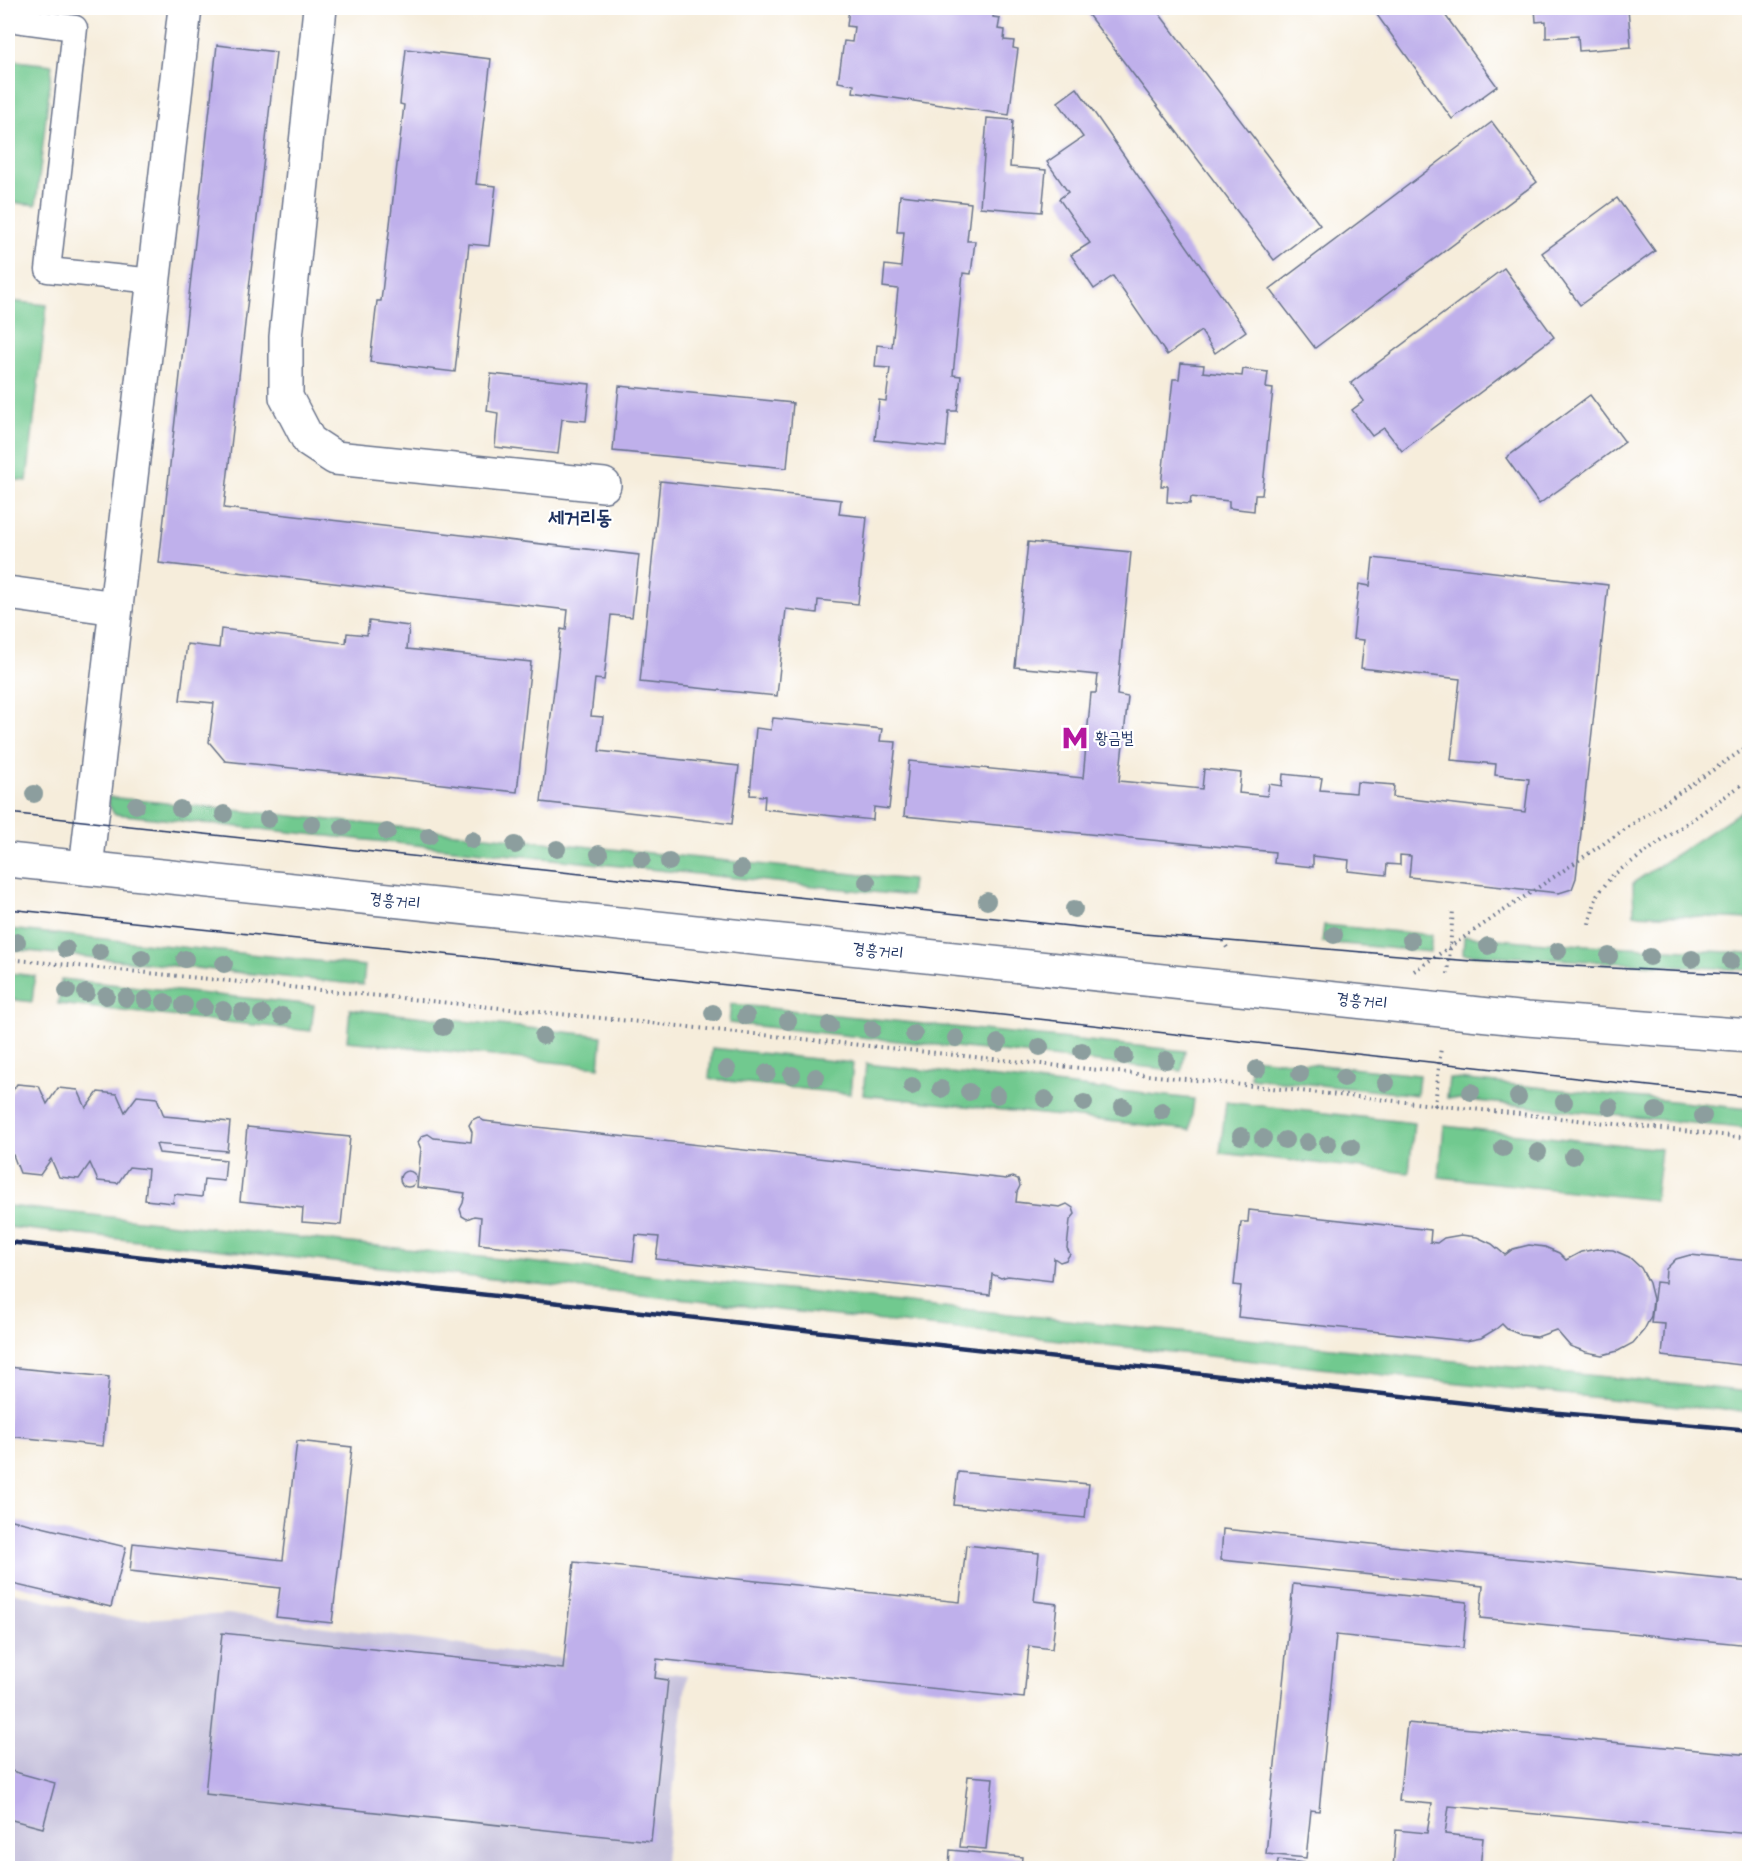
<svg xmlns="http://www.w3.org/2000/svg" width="1757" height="1876" viewBox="0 0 1757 1876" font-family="Pangolin,'Poor Story',sans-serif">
	<rect width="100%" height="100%" fill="#fff"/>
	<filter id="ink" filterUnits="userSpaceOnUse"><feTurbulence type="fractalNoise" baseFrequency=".0167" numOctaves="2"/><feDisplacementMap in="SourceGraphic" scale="12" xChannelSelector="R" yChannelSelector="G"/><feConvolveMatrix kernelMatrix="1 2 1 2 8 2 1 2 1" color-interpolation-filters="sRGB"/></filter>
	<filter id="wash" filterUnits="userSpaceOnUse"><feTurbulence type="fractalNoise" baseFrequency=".008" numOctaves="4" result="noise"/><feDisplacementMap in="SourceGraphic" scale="24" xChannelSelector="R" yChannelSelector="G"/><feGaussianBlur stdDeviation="1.35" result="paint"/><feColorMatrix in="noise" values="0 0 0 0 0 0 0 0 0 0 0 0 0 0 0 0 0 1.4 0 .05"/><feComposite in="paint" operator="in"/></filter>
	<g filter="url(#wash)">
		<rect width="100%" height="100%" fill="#f6eddb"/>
		<polygon fill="#c5c0db" points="8,1591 124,1620 228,1614 687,1675 664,1868 8,1868"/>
		<g fill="#71c98f" stroke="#467c76" stroke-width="1.5">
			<polygon points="8,60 52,65 36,205 8,202"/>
			<polygon points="8,301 47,305 27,481 8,479"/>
			<polygon points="108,797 912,880 910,896 114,814 109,805"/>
			<polygon points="1749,806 1749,919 1634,914 1633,883"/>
			<polygon points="1324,925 1432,935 1430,952 1322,942"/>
			<polygon points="8,929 365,966 363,985 8,949"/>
			<polygon points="1464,936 1546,943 1749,953 1749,970 1463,954"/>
			<polygon points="8,973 35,976 32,1002 8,999"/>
			<polygon points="61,979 314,1005 311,1031 58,1004"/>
			<polygon points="731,1004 1185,1051 1182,1071 729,1023"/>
			<polygon points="350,1009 602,1036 599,1067 347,1041"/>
			<polygon points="712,1048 853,1063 850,1094 709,1079"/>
			<polygon points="1252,1058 1419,1075 1417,1095 1250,1078"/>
			<polygon points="866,1064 1194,1099 1190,1130 863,1095"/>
			<polygon points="1449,1078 1749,1109 1749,1129 1447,1098"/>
			<polygon points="1226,1102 1414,1123 1409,1173 1220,1153"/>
			<polygon points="1444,1126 1661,1149 1655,1200 1439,1177"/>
			<polygon points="8,1206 991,1312 1749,1392 1749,1412 1646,1403 8,1227"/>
		</g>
		<g id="blocks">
			<g fill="#bfb0eb">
				<polygon points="849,8 994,8 993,17 1000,18 998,29 1005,30 1004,40 1014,41 1013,48 1018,49 1009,115 853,92 854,85 838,82 844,41 852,42 854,27 847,26"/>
				<polygon points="1083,8 1155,8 1320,225 1274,260"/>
				<polygon points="1372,8 1440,8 1497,86 1452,119"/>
				<polygon points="1535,8 1628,8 1631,47 1579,51 1578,36 1546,38 1546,21 1536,22"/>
				<polygon points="217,45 276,52 224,508 639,555 632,617 611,615 604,680 595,679 591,716 603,717 599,751 739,766 732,824 541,802 561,629 566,630 568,610 159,563"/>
				<polygon points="406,49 491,59 476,184 496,186 489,246 469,244 455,372 370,362 377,301 381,301 404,105 400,104"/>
				<polygon points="1077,88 1246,331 1215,353 1201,331 1167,355 1113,276 1094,289 1071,255 1090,243 1059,199 1068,192 1047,162 1083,137 1058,102"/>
				<polygon points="987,118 1013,120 1010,167 1046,170 1042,212 980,207"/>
				<polygon points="1492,122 1537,182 1315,348 1270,289"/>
				<polygon points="900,195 971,203 967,241 975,241 971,274 963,273 953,375 961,376 957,411 949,411 946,447 875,440 879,400 886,401 890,368 875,367 877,345 892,347 898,289 883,287 885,265 901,267 904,232 897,232"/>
				<polygon points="1617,198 1655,251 1580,305 1542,253"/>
				<polygon points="1504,268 1554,337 1402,451 1384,428 1372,436 1352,410 1364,401 1351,383"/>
				<polygon points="1181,363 1204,365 1203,372 1242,376 1243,369 1268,372 1266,388 1273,389 1262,495 1255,495 1254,511 1229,508 1229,501 1191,497 1190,504 1167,502 1168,486 1161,486 1173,379 1179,379"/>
				<polygon points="491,374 590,384 586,421 562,419 558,454 495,447 498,413 487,411"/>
				<polygon points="619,386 793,403 787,468 613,451"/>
				<polygon points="1590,395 1625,442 1539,504 1506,458"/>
				<polygon points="660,481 841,500 839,514 867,517 858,604 818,600 817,613 786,609 777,696 640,682"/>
				<polygon points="1028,542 1131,552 1117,695 1128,697 1119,781 1202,789 1204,769 1241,773 1239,793 1267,796 1269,784 1282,786 1283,774 1322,778 1320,790 1356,793 1357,782 1394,785 1393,797 1525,812 1529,779 1495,775 1496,764 1451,760 1460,679 1361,668 1364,640 1353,639 1359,584 1370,586 1373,558 1608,585 1576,878 1572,889 1559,893 1409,877 1411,856 1400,855 1400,865 1387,864 1386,875 1348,871 1349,860 1313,856 1313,867 1274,863 1275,852 904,816 909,761 1083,778 1091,693 1096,693 1098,675 1015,667"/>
				<polygon points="369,621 409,626 407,649 531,662 517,792 225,761 209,742 214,703 180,700 187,644 219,648 221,629 346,643 347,633 367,635"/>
				<polygon points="773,718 882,729 880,741 896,742 889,809 874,807 873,820 764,809 765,796 750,795 756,728 771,730"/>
				<polygon points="17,1084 39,1086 47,1104 58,1088 78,1090 86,1108 98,1092 117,1094 125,1112 137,1096 157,1098 164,1116 230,1122 227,1151 156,1144 159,1153 226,1160 224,1181 204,1179 202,1197 174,1194 173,1203 145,1200 148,1169 129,1167 118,1183 98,1181 90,1163 79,1179 59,1177 51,1159 40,1175 20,1173 13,1155 8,1154 8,1097"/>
				<polygon points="478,1117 484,1121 1006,1179 1013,1177 1018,1179 1020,1186 1017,1192 1016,1202 1060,1207 1067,1204 1073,1208 1075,1214 1070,1220 1067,1248 1070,1254 1066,1260 1060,1262 1054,1258 1052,1281 1008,1276 1001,1278 992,1274 990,1295 656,1259 659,1237 636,1235 633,1261 479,1244 481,1217 474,1216 467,1219 462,1216 460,1209 463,1203 465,1193 417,1187 421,1149 418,1142 422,1136 428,1134 434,1138 471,1142 472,1132 469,1125 472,1120"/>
				<polygon points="247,1127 350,1137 341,1225 302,1222 303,1208 240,1201"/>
				<circle cx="408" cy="1179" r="8"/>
				<polygon points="1249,1210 1431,1230 1430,1242 1437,1243 1444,1238 1461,1235 1477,1237 1492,1244 1505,1255 1513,1249 1529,1245 1545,1247 1559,1253 1566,1260 1581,1252 1597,1249 1613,1250 1629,1257 1641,1268 1649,1283 1653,1299 1651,1316 1644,1330 1633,1343 1618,1351 1602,1355 1586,1352 1570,1346 1556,1330 1537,1337 1521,1335 1507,1329 1502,1324 1496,1329 1481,1338 1466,1341 1238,1317 1241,1286 1234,1285 1241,1222 1248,1222"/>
				<polygon points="1690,1255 1750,1261 1750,1366 1662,1356 1665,1324 1651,1323 1656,1282 1665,1283 1666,1269 1676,1259"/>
				<polygon points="8,1367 109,1377 103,1446 8,1436"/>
				<polygon points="297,1441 352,1447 332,1623 276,1617 280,1588 130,1571 133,1543 283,1560"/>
				<polygon points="958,1472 1089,1484 1085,1518 954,1505"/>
				<polygon points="8,1519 126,1547 111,1607 8,1583"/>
				<polygon points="1223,1529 1750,1582 1750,1645 1480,1618 1483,1586 1221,1560"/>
				<polygon points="966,1545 1039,1553 1034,1601 1057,1604 1052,1649 1029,1646 1024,1698 657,1659 655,1678 668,1680 651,1841 205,1794 222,1633 563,1669 574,1562 960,1602"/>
				<polygon points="1293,1584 1467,1602 1463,1648 1336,1635 1319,1811 1311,1810 1306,1858 1266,1854"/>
				<polygon points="1407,1723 1750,1755 1750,1834 1449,1806 1445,1834 1483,1838 1480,1868 1393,1868 1396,1830 1427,1833 1432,1804 1399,1801"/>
				<polygon points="8,1770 55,1783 43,1828 8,1819"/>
				<polygon points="968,1776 993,1778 986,1849 960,1847"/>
				<polygon points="950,1850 1022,1857 1021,1868 949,1868"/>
				<polygon points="1278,1860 1323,1865 1323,1868 1277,1868"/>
			</g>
		</g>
	</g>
	<g filter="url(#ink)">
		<use href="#blocks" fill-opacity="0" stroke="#68728a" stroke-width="1.5"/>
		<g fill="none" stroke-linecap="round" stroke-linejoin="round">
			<g stroke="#68728a" stroke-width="27">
				<polyline id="service" points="8,19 75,28 48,270 154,281"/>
			</g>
			<g stroke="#68728a" stroke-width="36">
				<g id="minor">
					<polyline points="320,8 286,337 286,397 309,441 335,458 604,485"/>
					<polyline points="8,593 116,608"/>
				</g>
			</g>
			<g stroke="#68728a" stroke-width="36">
				<polyline id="tertiary" points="86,868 185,8"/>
			</g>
			<g stroke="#68728a" stroke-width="36">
				<polyline id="primary" points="8,860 1527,1019 1750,1036"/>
			</g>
			<g stroke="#68728a" stroke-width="4" stroke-dasharray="1.5 4.5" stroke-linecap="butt">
				<polyline points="1589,924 1597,895 1613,875 1750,779"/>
				<polyline points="1223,941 1229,951"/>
				<polyline points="8,959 611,1019 1750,1138"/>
				<polyline points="1414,971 1750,745"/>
				<polyline points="1448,974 1453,910"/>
				<polyline points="1435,1106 1441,1047"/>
			</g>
			<use href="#service" stroke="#fff" stroke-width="24"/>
			<use href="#minor" stroke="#fff" stroke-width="33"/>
			<use href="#tertiary" stroke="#fff" stroke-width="33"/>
			<use href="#primary" stroke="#fff" stroke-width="33"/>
			<g stroke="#1b2f5e" stroke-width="1.5">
				<polyline points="8,813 1144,934 1471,961 1750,975"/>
				<polyline points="8,909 472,957 1750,1097"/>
			</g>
			<polyline stroke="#1b2f5e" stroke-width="4.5" points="8,1242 1537,1411 1750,1430"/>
		</g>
		<g fill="#8c9e9e">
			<circle cx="34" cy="794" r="9"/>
			<circle cx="136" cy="805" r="9"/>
			<circle cx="180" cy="809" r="9"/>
			<circle cx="224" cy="814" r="9"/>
			<circle cx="268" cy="819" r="9"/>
			<circle cx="312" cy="824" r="9"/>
			<circle cx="343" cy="827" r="9"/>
			<circle cx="387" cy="832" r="9"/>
			<circle cx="429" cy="836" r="9"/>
			<circle cx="472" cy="840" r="9"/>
			<circle cx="515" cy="845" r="9"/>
			<circle cx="557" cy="849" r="9"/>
			<circle cx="599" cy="854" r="9"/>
			<circle cx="642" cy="859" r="9"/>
			<circle cx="669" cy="862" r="9"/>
			<circle cx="741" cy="869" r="9"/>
			<circle cx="867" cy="882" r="9"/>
			<circle cx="987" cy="901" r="9"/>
			<circle cx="1074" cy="909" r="9"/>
			<circle cx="1334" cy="935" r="9"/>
			<circle cx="1411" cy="940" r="9"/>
			<circle cx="17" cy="942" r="9"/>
			<circle cx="1488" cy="946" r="9"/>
			<circle cx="66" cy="949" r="9"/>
			<circle cx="1558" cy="951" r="9"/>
			<circle cx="100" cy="952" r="9"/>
			<circle cx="1609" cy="956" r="9"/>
			<circle cx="1650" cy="957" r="9"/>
			<circle cx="142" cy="958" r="9"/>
			<circle cx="185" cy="959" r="9"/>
			<circle cx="1692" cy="959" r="9"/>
			<circle cx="1731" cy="961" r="9"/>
			<circle cx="224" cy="964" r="9"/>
			<circle cx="67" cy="991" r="9"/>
			<circle cx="86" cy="993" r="9"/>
			<circle cx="106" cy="996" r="9"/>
			<circle cx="126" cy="998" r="9"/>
			<circle cx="145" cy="1000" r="9"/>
			<circle cx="165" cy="1002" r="9"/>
			<circle cx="184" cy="1005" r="9"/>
			<circle cx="204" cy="1007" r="9"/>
			<circle cx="223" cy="1010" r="9"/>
			<circle cx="242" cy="1012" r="9"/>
			<circle cx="713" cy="1013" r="9"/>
			<circle cx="262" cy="1014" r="9"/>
			<circle cx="282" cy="1016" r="9"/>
			<circle cx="746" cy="1016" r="9"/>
			<circle cx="788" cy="1021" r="9"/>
			<circle cx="830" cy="1025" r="9"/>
			<circle cx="443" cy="1027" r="9"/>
			<circle cx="872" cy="1029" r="9"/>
			<circle cx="914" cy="1034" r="9"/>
			<circle cx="543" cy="1036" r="9"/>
			<circle cx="956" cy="1038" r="9"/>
			<circle cx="998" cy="1043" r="9"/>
			<circle cx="1040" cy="1047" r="9"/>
			<circle cx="1082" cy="1051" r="9"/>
			<circle cx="1124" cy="1056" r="9"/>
			<circle cx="1166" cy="1060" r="9"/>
			<circle cx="727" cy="1069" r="9"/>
			<circle cx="1257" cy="1069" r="9"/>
			<circle cx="767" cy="1073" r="9"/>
			<circle cx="1300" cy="1074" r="9"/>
			<circle cx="792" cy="1075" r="9"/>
			<circle cx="816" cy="1077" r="9"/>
			<circle cx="1344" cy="1078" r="9"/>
			<circle cx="1386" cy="1083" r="9"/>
			<circle cx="912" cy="1086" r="9"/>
			<circle cx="941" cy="1089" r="9"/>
			<circle cx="969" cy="1092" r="9"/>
			<circle cx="1471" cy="1092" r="9"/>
			<circle cx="997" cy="1095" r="9"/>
			<circle cx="1518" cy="1097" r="9"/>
			<circle cx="1045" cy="1099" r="9"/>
			<circle cx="1564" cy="1102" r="9"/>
			<circle cx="1084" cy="1103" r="9"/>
			<circle cx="1123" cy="1107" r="9"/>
			<circle cx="1610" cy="1107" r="9"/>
			<circle cx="1162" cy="1111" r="9"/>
			<circle cx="1656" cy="1111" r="9"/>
			<circle cx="1703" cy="1116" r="9"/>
			<circle cx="1241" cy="1136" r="9"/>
			<circle cx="1263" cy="1138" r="9"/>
			<circle cx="1285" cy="1140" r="9"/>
			<circle cx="1307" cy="1142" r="9"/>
			<circle cx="1328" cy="1144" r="9"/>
			<circle cx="1351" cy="1147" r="9"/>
			<circle cx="1503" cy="1148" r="9"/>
			<circle cx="1538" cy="1152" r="9"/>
			<circle cx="1573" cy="1156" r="9"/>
		</g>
	</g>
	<defs>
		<g id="metro-bare" transform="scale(2.07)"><path d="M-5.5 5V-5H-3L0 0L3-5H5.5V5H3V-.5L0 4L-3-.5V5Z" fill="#b5179e" stroke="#fff" stroke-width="2.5" paint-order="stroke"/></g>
	</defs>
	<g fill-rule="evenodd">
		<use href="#metro-bare" x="1075" y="738"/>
	</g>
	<g text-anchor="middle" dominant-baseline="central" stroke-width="4.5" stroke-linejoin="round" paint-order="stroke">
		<g font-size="16" fill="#1b2f5e" stroke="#fff" text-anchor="start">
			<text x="1095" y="738">황금벌</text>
		</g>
		<g font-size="16" fill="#1b2f5e" stroke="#fff">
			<text transform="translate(395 901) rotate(6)">경흥거리</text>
			<text transform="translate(878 951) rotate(6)">경흥거리</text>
			<text transform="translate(1362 1001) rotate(6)">경흥거리</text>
		</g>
		<g font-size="20" font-weight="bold" fill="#1b2f5e" stroke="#fff">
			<text x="580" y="517">세거리동</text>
		</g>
	</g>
	<rect width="1757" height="1876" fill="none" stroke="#fff" stroke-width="30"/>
</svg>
